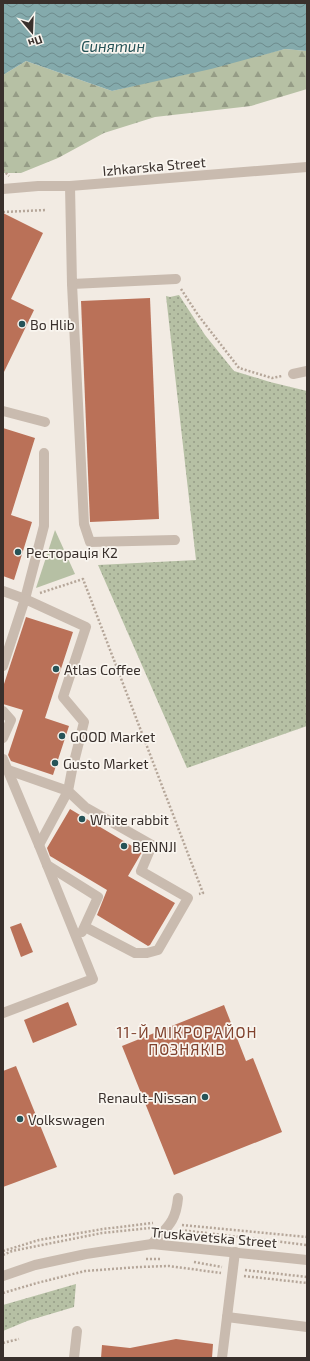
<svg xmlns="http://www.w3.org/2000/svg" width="310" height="1361" viewBox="0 0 310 1361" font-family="'Exo 2',sans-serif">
	<defs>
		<pattern id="grass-dots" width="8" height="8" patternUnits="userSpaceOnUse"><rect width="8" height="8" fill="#b6c0a4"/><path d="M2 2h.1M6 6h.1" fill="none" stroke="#959c86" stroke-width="1.8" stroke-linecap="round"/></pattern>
		<pattern id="forest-firs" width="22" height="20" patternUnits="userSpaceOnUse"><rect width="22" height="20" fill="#b6c0a4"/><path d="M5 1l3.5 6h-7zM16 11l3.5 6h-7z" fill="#959c86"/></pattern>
		<pattern id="water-waves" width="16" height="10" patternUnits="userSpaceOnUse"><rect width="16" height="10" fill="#84aaac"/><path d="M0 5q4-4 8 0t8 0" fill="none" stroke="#6d8b8c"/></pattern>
	</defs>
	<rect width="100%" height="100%" fill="#f2ebe3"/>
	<g fill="url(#grass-dots)">
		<polygon points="179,295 205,335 234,371 270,382 307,391 307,726 187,768 98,565 196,560 166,296 170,297"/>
		<polygon points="76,1284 74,1307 27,1321 3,1331 3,1305"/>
	</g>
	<polygon fill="url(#forest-firs)" points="285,49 307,51 307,89 251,106 155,117 104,133 58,158 21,173 3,173 3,75 26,61 112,91"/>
	<polygon fill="#b6c0a4" points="55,530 75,574 36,588"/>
	<polygon fill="url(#water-waves)" points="3,3 307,3 307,51 285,49 211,69 112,91 26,61 3,75"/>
	<g fill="#ba7158">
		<polygon points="3,213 43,233 11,299 34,310 3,374"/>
		<polygon points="150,298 159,519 90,522 81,301"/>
		<polygon points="3,428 35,438 11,515 32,522 14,580 3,576"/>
		<polygon points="26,617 73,632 45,718 69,726 53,775 11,761 8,755 23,710 3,704 3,687"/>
		<polygon points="70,809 142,852 128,876 175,903 150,945 148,946 97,915 107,890 50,856 47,848"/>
		<polygon points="21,923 33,952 21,957 10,927"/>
		<polygon points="68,1002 77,1025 33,1043 24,1020"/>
		<polygon points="224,1005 246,1061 253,1058 282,1132 174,1175 122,1046"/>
		<polygon points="16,1066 57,1167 3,1187 3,1071"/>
		<polygon points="176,1339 213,1344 212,1358 101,1358 102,1345 130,1348"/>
	</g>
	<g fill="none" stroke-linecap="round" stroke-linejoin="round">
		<g stroke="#b5a699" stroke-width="2.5" stroke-dasharray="2 2" stroke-linecap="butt">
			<polyline points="3,170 9,176"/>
			<polyline points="3,212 46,210"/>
			<polyline points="181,289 198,315 239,368 272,378 282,376"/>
			<polyline points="40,593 83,579 203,893 199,894"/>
			<polyline points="182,1225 307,1237"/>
			<polyline points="181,1230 307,1245"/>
			<polyline points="3,1251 39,1240 103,1229 153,1223"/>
			<polyline points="3,1255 12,1251 102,1233 150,1228"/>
			<polyline points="146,1259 161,1259"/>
			<polyline points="194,1262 222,1267"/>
			<polyline points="245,1270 307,1277"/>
			<polyline points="244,1276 307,1283"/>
			<polyline points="3,1293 37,1283 85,1271 139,1267 169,1266 221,1273"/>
			<polyline points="3,1343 19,1339"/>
		</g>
		<g stroke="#c9bbaf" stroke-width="10">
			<polyline points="70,186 72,284 176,279"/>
			<polyline points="3,189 38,186 70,186 307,167"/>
			<polyline points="72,284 84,524 90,542 175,540"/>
			<polyline points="293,374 307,371"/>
			<polyline points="3,411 45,422"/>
			<polyline points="3,591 25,599 44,526 44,453"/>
			<polyline points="3,666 25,599 86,627 63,697 84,722 72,770 68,791 85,807 152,845 141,871 188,898 158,950 147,953 135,953 85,927"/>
			<polyline points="3,711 11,720 3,738"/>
			<polyline points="3,759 39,845 93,979 3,1013"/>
			<polyline points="8,770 68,791 39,845"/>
			<polyline points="47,865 98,897 82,932"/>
			<path d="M152,1244C167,1227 176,1222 178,1198"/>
			<polyline points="3,1276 35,1265 86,1254 152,1244 307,1260"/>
			<polyline points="227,1317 307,1327"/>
			<polyline points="74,1358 77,1331"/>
			<polyline points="222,1358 235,1252"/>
		</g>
	</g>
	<g fill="#265357" stroke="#f9f5ef" stroke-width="1.5">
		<circle cx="22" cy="324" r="4"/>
		<circle cx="18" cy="552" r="4"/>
		<circle cx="56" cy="669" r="4"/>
		<circle cx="62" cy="736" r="4"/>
		<circle cx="55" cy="763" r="4"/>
		<circle cx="82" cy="819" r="4"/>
		<circle cx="124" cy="846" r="4"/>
		<circle cx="205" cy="1097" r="4"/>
		<circle cx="20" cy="1119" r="4"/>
	</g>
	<g text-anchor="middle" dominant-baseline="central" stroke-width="3.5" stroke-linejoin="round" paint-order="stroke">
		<g font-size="14" fill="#39302c" stroke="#f9f5ef">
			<text transform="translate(154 166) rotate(-5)">Izhkarska Street</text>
			<text transform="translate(214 1237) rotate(5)">Truskavetska Street</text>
		</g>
		<g font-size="14" fill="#39302c" stroke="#f9f5ef" text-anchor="start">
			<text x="30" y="324">Bo Hlib</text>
			<text x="26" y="552">Ресторація K2</text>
			<text x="64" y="669">Atlas Coffee</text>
			<text x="70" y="736">GOOD Market</text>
			<text x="63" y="763">Gusto Market</text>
			<text x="90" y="819">White rabbit</text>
			<text x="132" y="846">BENNJI</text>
			<text x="197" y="1097" text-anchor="end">Renault-Nissan</text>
			<text x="28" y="1119">Volkswagen</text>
		</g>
		<g font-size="15" font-style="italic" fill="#265357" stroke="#f9f5ef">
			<text x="113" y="46">Синятин</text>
		</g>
		<g font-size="15" letter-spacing="1" fill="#80422e" stroke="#f9f5ef">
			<text x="187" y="1032">11-Й МІКРОРАЙОН<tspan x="187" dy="17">ПОЗНЯКІВ</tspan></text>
		</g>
	</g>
	<rect width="310" height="1361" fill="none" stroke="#39302c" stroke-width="8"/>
	<g transform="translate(32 32) rotate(161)" stroke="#f9f5ef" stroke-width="3" paint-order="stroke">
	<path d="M0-3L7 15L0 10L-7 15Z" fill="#39302c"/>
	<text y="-6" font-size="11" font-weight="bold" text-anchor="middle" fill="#39302c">Пн</text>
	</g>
</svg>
